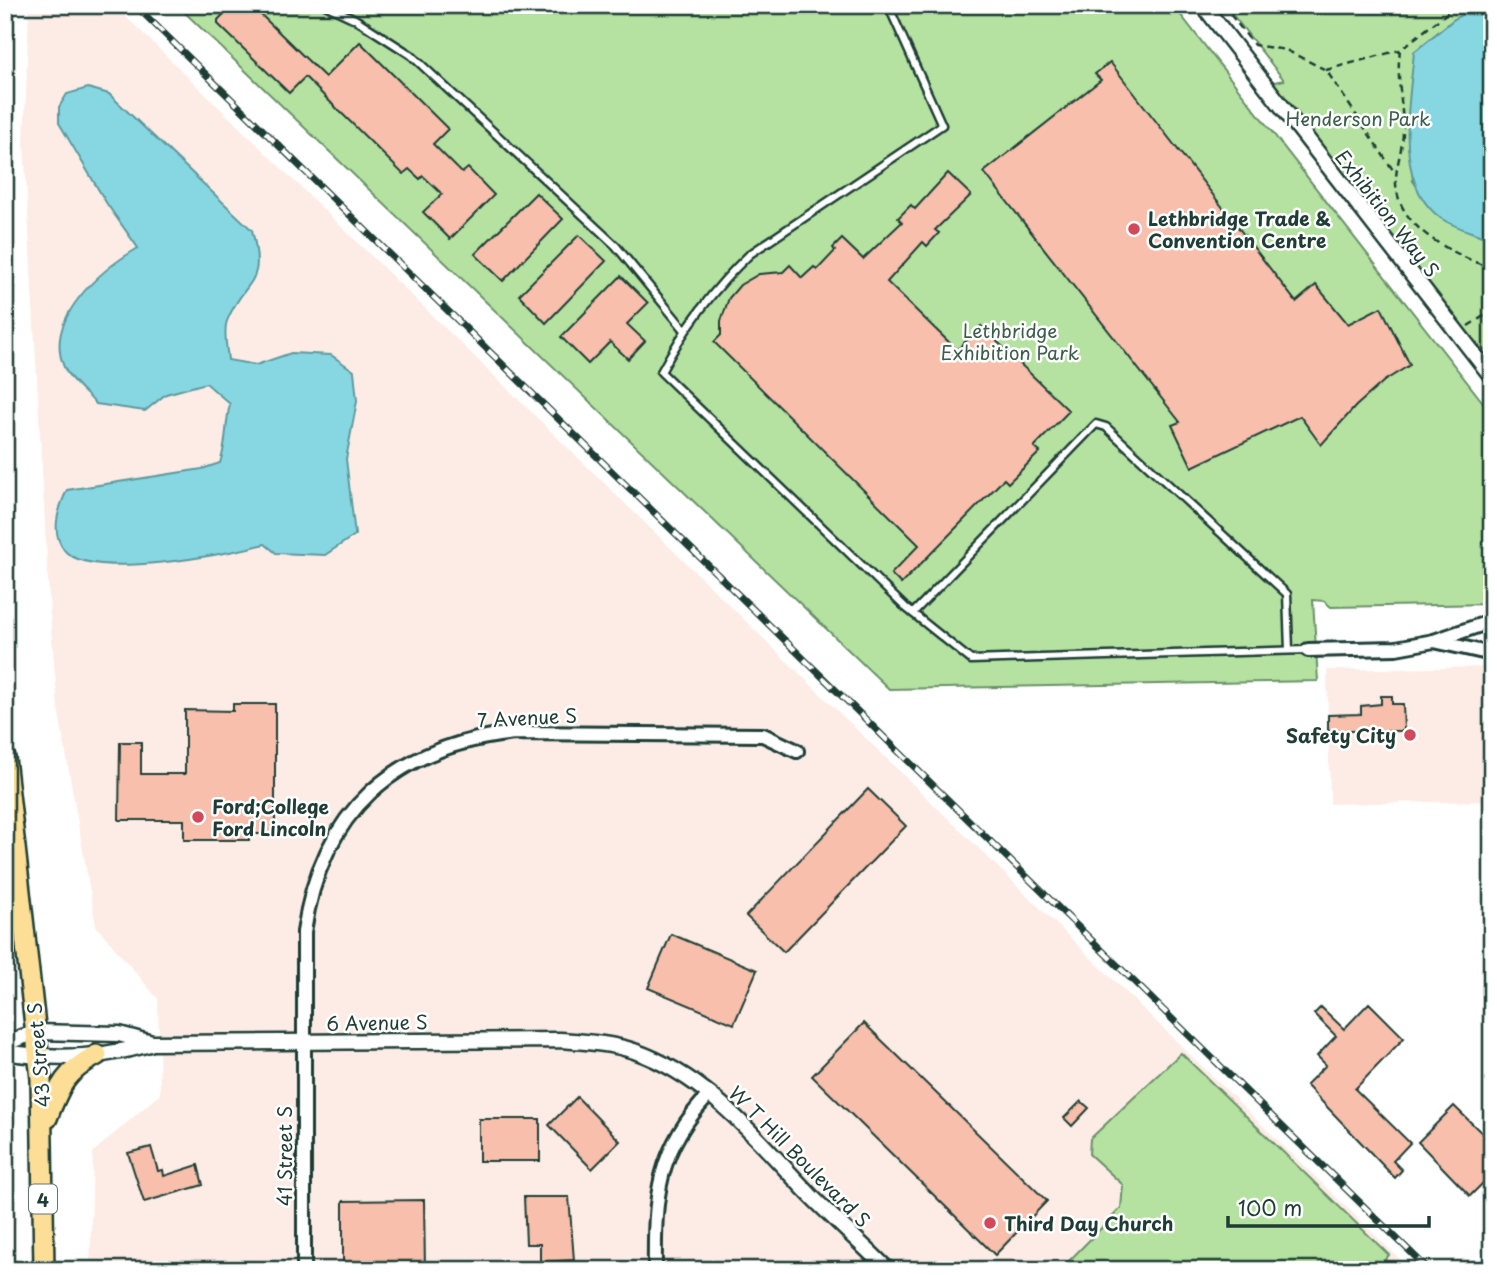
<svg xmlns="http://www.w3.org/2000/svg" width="1497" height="1275" viewBox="0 0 1497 1275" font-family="'Playpen Sans',sans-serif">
	<rect width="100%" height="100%" fill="#fff"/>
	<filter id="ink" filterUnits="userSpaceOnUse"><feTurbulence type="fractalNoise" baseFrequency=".0143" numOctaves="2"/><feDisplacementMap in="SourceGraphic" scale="14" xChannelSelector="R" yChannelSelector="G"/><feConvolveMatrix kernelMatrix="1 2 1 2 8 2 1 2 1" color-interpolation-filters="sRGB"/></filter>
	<g filter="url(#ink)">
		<g fill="#fdece6">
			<polygon points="29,5 114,5 1411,1270 90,1270 93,1152 160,1094 158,999 96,926 58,708 50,617 24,143"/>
			<polygon points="1492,667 1492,801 1330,804 1327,670"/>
		</g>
		<g fill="#b5e2a1" stroke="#6a906a" stroke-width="2">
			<polygon points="177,5 1173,5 1492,414 1492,604 1331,607 1324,601 1313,600 1318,681 889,689"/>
			<polygon points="1225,5 1478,5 1453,20 1414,52 1410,148 1413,181 1442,219 1492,240 1492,377 1264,84 1284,80"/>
			<polygon points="1181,1053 1389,1255 1376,1270 1060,1270 1121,1208 1123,1185 1089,1154 1090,1139"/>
		</g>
		<g fill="#87d7e3" stroke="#5d999d" stroke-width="2">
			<path d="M1478,5H1492V240C1476,233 1456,228 1442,219C1392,185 1410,102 1414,52L1453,20Z"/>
			<path d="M88,88L109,94L252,230C267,289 245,276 227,321C223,331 227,349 228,360L256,365L291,353L331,355L354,371L357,401L346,459L355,535L325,555L276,553L265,544C228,554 92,581 65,551C50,533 58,509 67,490L202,469L220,463C227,443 225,424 230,404L206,383L166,394L145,411L96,404C86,393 70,381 64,367C43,318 102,269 138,248L107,204L59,123V107L67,94Z"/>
		</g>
		<g fill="#f7bfac" stroke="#1f3d34" stroke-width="2">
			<polygon points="232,5 251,5 325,77 360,42 448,129 433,144 462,173 468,168 494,195 450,239 423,212 442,194 423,176 420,179 409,169 403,174 305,77 289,93 218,24 218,20"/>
			<polygon points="1110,62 1296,302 1316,285 1348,324 1381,307 1410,365 1384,381 1356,406 1321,445 1300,416 1192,467 1172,425 1180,422 984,172 1101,80 1095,74"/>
			<polygon points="948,173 971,195 935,230 939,233 927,246 923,242 887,282 957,350 981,326 1069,411 1034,447 1040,452 1008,483 1004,479 901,584 891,574 919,545 714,342 721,335 721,321 729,298 740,285 759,274 783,272 790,265 802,278 814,267 817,270 835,251 833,248 842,239 863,259 902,222 898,218 911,205 915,209"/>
			<polygon points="536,193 563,219 503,281 475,254"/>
			<polygon points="579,235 606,261 546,323 519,295"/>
			<polygon points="621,276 648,303 627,324 645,341 628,359 610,342 588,364 561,337"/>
			<polygon points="1381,696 1392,696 1392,704 1403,704 1404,731 1328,731 1328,715 1361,714 1361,706 1381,704"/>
			<polygon points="233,704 275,704 275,834 249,834 249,840 184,840 184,820 119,820 120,742 141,742 141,774 185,774 185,710 233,711"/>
			<polygon points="868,789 906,826 784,952 746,916"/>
			<polygon points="671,934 757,970 734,1024 648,988"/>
			<polygon points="1369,1003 1404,1038 1355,1089 1410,1143 1393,1161 1402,1170 1395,1178 1306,1085 1326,1065 1317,1056 1336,1036 1314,1014 1321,1007 1344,1029"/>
			<polygon points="864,1023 1047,1201 995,1255 812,1076"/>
			<polygon points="577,1097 620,1141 592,1169 549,1125"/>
			<polygon points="1081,1101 1089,1108 1072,1126 1064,1118"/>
			<polygon points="1454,1106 1492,1143 1492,1174 1470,1196 1418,1142"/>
			<rect x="479" y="1119" width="61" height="42"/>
			<polygon points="151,1147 158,1171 163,1170 164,1176 198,1165 203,1185 144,1202 128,1153"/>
			<polygon points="524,1197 569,1197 574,1260 540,1262 540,1244 526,1244"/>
			<polygon points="424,1200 425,1270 343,1270 343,1201"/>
		</g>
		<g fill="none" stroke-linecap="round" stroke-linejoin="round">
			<g stroke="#1f3d34" stroke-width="11">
				<g id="service">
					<polyline points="325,5 355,19 411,55 616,246 684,329"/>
					<path d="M888,5L942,125L750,254C713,289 685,327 661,372L905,607L971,660L1307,650"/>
					<polyline points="913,613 1096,424 1106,427 1287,594 1289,650"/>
				</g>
			</g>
			<g stroke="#1f3d34" stroke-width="18">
				<g id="minor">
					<polyline points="1434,641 1492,654"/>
					<polyline points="1308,650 1396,648 1434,641 1492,621"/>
					<path d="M304,1270V932C321,811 395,746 514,733L763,735L797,751"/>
					<path d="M655,1270C654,1197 657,1148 710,1094"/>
				</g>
			</g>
			<g stroke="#1f3d34" stroke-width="19">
				<g id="tertiary">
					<polyline points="1203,5 1492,377"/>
					<path d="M5,1043L37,1032L119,1034L152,1043L560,1040C585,1042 611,1043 634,1051C709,1077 758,1141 811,1196C836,1221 863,1245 888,1270"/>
					<path d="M5,1052C54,1060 103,1058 150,1044"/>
				</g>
			</g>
			<g stroke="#1f3d34" stroke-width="24">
				<g id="trunk">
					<polyline points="5,758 41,1079 44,1270"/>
					<path d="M47,1118C60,1085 65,1072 97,1055"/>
				</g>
			</g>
			<g stroke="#1f3d34" stroke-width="2.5" stroke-dasharray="7 5" stroke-linecap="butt">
				<polyline points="1223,5 1254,45 1286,50 1326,70 1395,173"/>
				<path d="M1457,5L1400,50C1396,77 1403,104 1403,131C1403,149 1395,167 1396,184C1399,231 1456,254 1492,269"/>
				<polyline points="1326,70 1400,50"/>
				<polyline points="1491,269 1486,287 1492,295"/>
				<polyline points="1468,326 1492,311"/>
			</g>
			<use href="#service" stroke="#fff" stroke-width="6"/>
			<use href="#minor" stroke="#fff" stroke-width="12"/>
			<use href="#tertiary" stroke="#fff" stroke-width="14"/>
			<use href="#trunk" stroke="#fdde96" stroke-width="19"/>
			<g stroke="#1f3d34" stroke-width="7">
				<polyline id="rail" points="135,5 1429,1270"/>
			</g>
			<use href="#rail" stroke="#fff" stroke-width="4.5" stroke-dasharray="13" stroke-linecap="butt"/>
		</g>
	</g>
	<g fill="#d1495b" stroke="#fff" stroke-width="2.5">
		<circle cx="1134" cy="229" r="7"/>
		<circle cx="1410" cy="735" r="7"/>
		<circle cx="198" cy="817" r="7"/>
		<circle cx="990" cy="1223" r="7"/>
	</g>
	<g text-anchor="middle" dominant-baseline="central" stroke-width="5" stroke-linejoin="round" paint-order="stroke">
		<rect fill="#fff" stroke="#627771" stroke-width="2" x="29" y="1184.5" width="28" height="29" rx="5"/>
		<g font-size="18" font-weight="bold" fill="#1f3d34">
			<text x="43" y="1199">4</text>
		</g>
		<g font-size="19" fill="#3d5e4a" stroke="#fff">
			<text x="1358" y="118">Henderson Park</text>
			<text x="1010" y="330">Lethbridge<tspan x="1010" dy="22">Exhibition Park</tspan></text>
		</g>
		<g font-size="19" fill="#1f3d34" stroke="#fff">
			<text transform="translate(1388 213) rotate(52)">Exhibition Way S</text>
			<text transform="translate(527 717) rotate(-3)">7 Avenue S</text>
			<text transform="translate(377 1022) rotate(-1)">6 Avenue S</text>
			<text transform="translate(38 1055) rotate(-95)">43 Street S</text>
			<text transform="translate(284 1156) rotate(-90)">41 Street S</text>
			<text transform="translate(800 1156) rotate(45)">W T Hill Boulevard S</text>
		</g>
		<g font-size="19" font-weight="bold" fill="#1f3d34" stroke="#fff" text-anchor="start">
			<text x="1148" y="218">Lethbridge Trade &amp;<tspan x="1148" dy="22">Convention Centre</tspan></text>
			<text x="1396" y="735" text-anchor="end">Safety City</text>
			<text x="212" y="806">Ford;College<tspan x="212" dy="22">Ford Lincoln</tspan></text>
			<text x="1004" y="1223">Third Day Church</text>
		</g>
	</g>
	<rect width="1497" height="1275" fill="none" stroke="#fff" stroke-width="28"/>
	<rect x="14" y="14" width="1469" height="1247" fill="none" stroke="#1f3d34" stroke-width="2.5" filter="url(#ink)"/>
	<path d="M1228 1216v10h201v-10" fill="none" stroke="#1f3d34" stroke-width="3.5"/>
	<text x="1238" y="1216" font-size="21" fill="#1f3d34" stroke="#ffffff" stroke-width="5" paint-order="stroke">100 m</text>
</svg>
